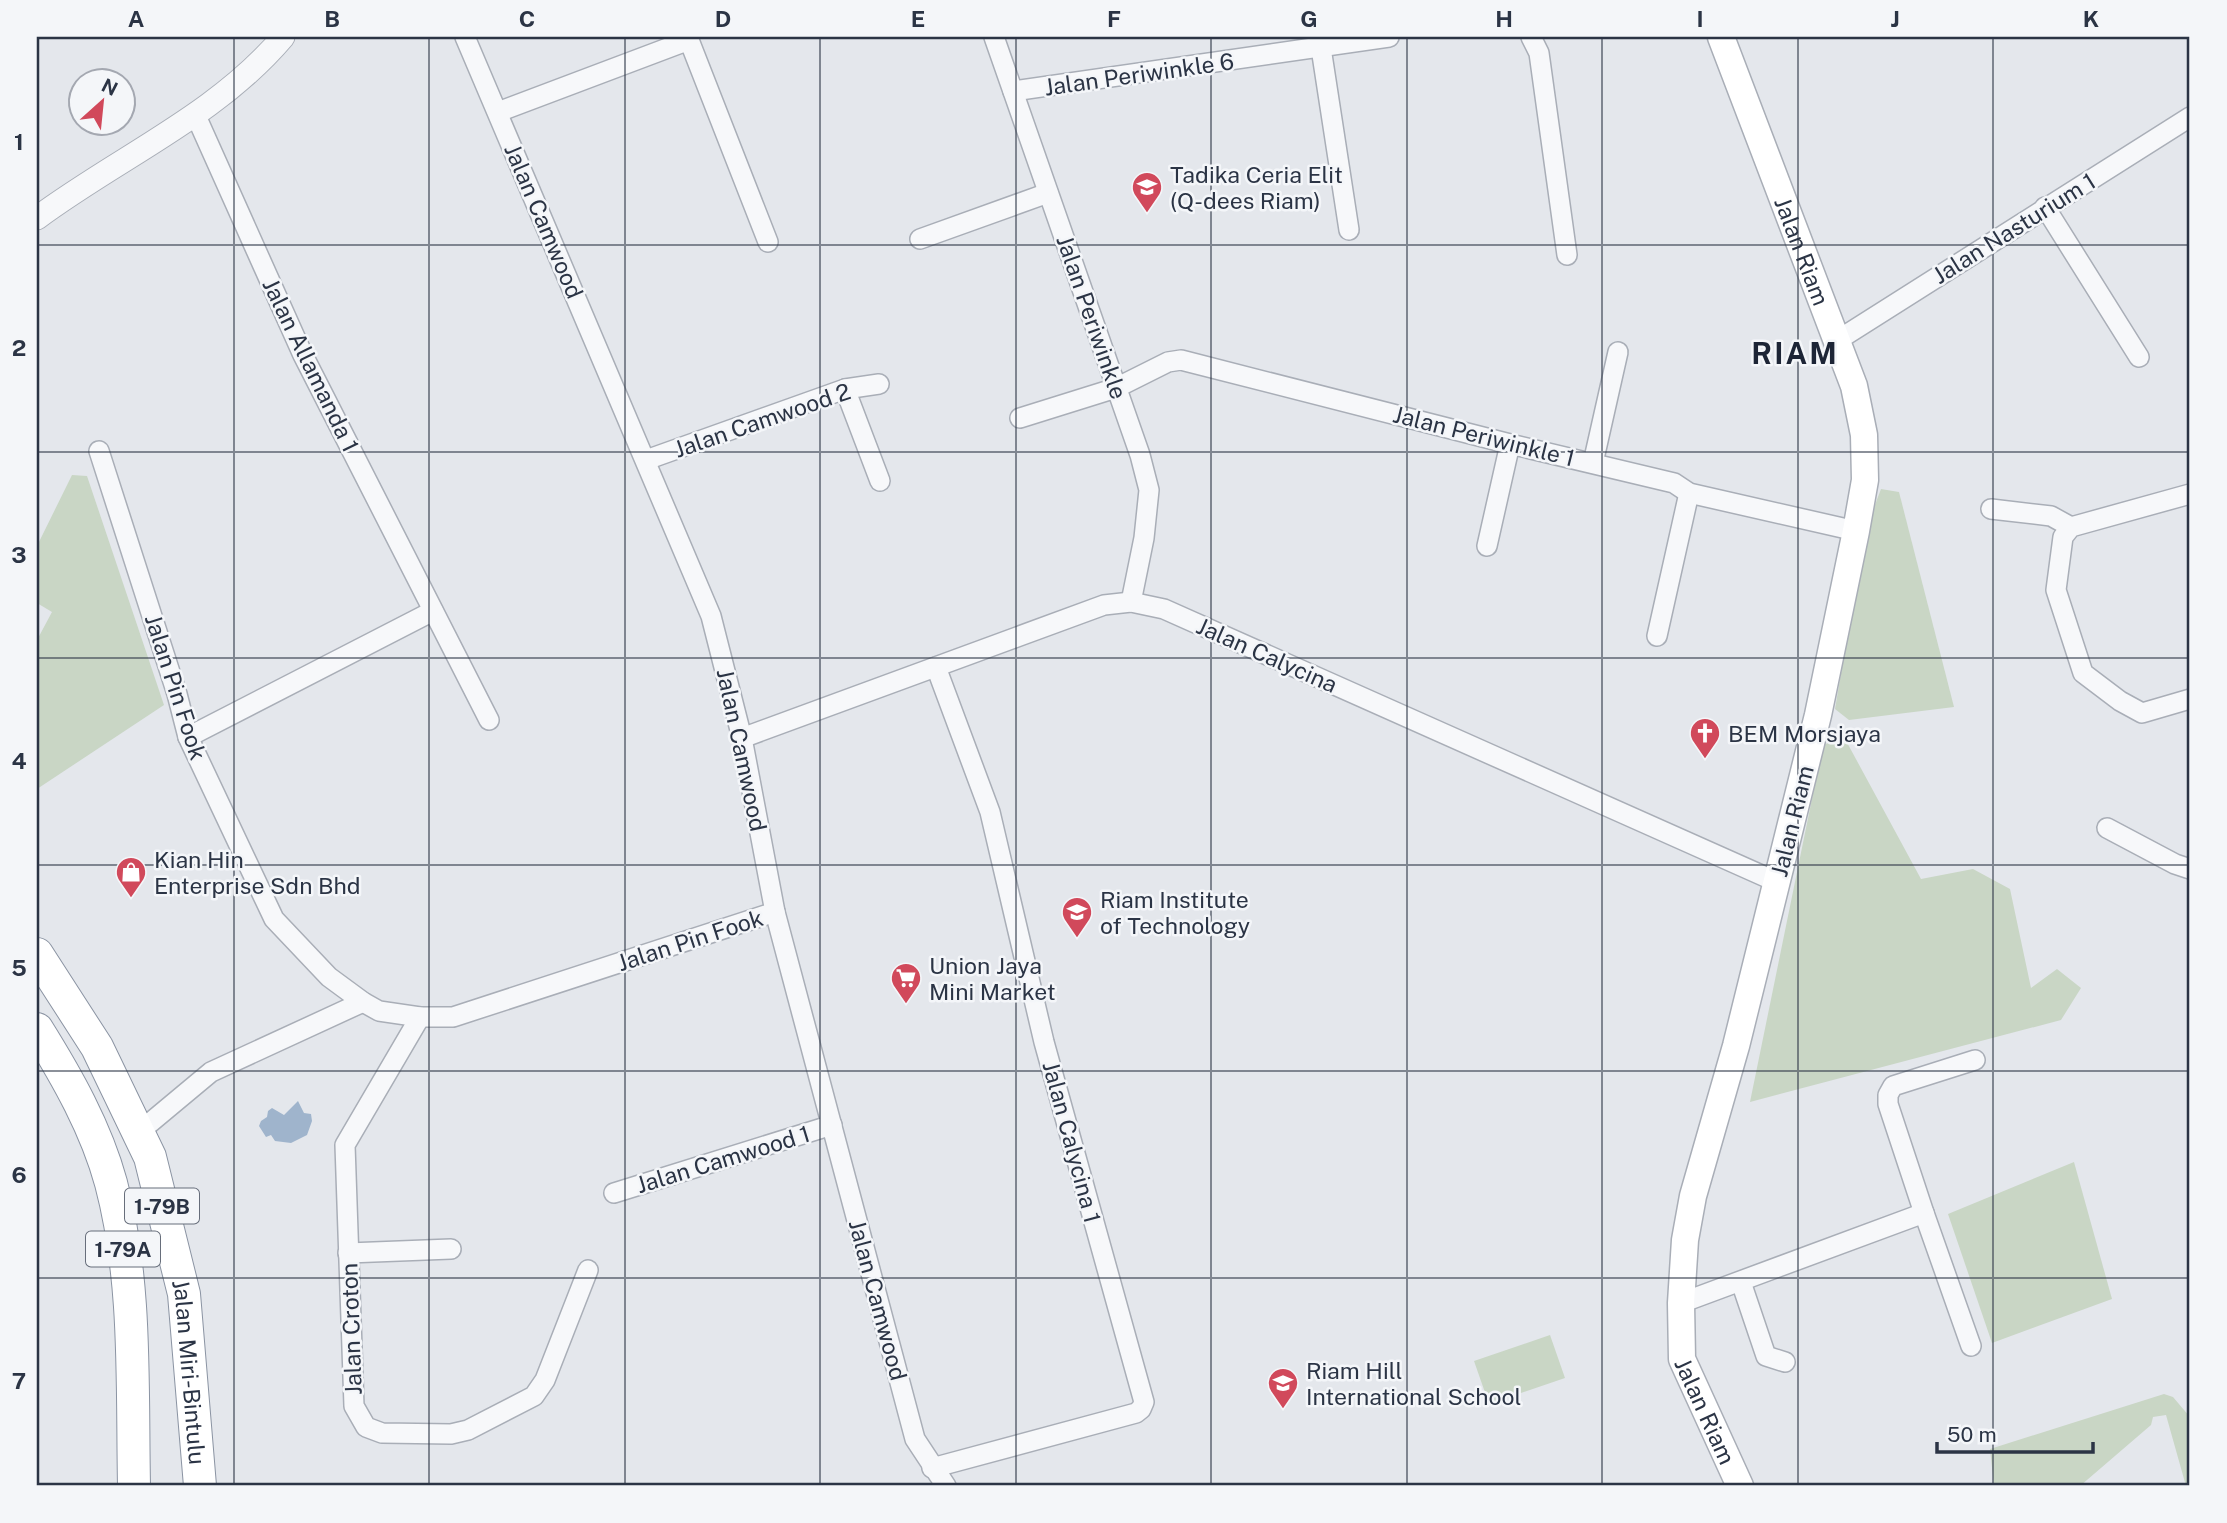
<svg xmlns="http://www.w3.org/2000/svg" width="2227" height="1523" viewBox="0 0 2227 1523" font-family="'Public Sans',sans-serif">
	<rect width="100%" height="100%" fill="#e4e7ec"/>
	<g fill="#c9d6c5">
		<polygon points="72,475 87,476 164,705 37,789 37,640 52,612 37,603 37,546"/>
		<polygon points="1881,489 1899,492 1954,707 1849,720 1835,709 1865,531"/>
		<polygon points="1844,737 1921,879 1973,869 2010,889 2031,988 2057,969 2081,988 2061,1020 1750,1102 1823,745"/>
		<polygon points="2074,1162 2112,1299 1992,1343 1948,1214"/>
		<polygon points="1550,1335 1565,1378 1489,1404 1474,1361"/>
		<polygon points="2164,1394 2173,1397 2190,1417 2190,1486 2186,1486 2166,1415 2153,1417 2151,1425 2080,1486 1994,1486 1990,1449"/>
	</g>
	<polygon fill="#9fb4cc" points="298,1101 304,1113 311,1114 312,1121 307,1135 291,1143 275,1141 271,1135 266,1137 259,1126 261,1121 267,1117 268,1111 272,1108 284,1115"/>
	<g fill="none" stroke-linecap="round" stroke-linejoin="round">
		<g stroke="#a9aeb7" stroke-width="22">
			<g id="minor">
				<polyline points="465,37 711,616 742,738 775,912 915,1439 946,1486"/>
				<polyline points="994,37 1140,455 1149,490 1144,538 1131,602"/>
				<polyline points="1531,37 1539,53 1567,255"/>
				<polyline points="1321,48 1349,230"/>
				<polyline points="1013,91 1389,37"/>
				<polyline points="498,112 689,40 768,242"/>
				<polyline points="196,116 303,355 489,720"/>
				<polyline points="2045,207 2139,357"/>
				<polyline points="920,239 1048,193"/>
				<polyline points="1838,340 2190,117"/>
				<polyline points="845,389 880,481"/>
				<polyline points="1020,418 1116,388 1168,362 1181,360 1510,444 1674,483 1689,493 1856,531"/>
				<polyline points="99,451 177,694 188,737 274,919 329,977 363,1002 379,1011 420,1017 453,1017 775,912"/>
				<polyline points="646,460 845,389 879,384"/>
				<polyline points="1593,463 1618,352"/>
				<polyline points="2190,494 2071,527 2063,537 2056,590 2083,673 2120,701 2142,713 2190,699"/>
				<polyline points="1991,509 2051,516 2071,527"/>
				<polyline points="1487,546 1510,444"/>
				<polyline points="1657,636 1689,493"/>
				<polyline points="188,737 433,611"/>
				<polyline points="742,738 1104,605 1131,602 1164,609 1777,882"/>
				<polyline points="2107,828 2175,864 2190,869"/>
				<polyline points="420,1017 345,1145 354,1406 366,1427 382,1433 451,1434 468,1430 534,1396 545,1380 588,1270"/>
				<polyline points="139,1132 211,1072 363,1002"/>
				<polyline points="614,1193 832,1125"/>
				<polyline points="1924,1213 1971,1346"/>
				<polyline points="348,1253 451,1249"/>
				<polyline points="1741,1282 1766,1356 1785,1362"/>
				<polyline points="1681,1303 1924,1213 1888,1104 1888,1095 1893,1086 1975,1060"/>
				<polyline points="932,1468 1136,1413 1141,1409 1144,1402 1044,1042 990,812 936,667"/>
			</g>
		</g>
		<g stroke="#a9aeb7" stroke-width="25">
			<path id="tertiary" d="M37,218C119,157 216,116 283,37"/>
		</g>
		<g stroke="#a9aeb7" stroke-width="29">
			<g id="secondary">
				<path id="s1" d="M1721,37L1854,386L1864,435L1865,480L1856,531L1818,715L1736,1046L1693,1196L1685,1240L1681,1303L1682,1359L1740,1486"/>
			</g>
		</g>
		<g stroke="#8b94a3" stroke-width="34">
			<g id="trunk">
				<path id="s2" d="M37,954L97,1047L150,1157L184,1294L200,1486"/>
				<path d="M37,1029C67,1077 96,1128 111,1183C137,1281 132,1385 134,1486"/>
			</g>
		</g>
		<use href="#minor" stroke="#f7f8fa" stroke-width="19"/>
		<use href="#tertiary" stroke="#f7f8fa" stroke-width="23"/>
		<use href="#secondary" stroke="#fff" stroke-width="26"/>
		<use href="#trunk" stroke="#fff" stroke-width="32"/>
	</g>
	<path fill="none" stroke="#2b3445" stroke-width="2" stroke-opacity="0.55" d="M234,37V1486M429,37V1486M625,37V1486M820,37V1486M1016,37V1486M1211,37V1486M1407,37V1486M1602,37V1486M1798,37V1486M1993,37V1486M37,245H2190M37,452H2190M37,658H2190M37,865H2190M37,1071H2190M37,1278H2190"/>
	<defs>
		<g id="school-pin" transform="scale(1.575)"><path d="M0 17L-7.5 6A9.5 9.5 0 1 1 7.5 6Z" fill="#d1495b" stroke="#f4f6f9"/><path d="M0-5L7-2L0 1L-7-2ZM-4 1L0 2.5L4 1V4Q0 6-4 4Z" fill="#fff"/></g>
		<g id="church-pin" transform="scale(1.575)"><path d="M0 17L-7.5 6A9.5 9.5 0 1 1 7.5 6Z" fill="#d1495b" stroke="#f4f6f9"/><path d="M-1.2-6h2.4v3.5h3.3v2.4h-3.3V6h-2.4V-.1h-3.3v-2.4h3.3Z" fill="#fff"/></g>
		<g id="shop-pin" transform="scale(1.575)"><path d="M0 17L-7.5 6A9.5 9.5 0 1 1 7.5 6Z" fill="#d1495b" stroke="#f4f6f9"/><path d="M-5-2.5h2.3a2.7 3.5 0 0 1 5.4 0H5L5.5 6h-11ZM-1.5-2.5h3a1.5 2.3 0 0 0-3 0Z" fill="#fff"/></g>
		<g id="university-pin" transform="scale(1.575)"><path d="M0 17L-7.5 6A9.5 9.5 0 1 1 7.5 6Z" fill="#d1495b" stroke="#f4f6f9"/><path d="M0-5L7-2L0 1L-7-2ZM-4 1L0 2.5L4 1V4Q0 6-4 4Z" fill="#fff"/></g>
		<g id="supermarket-pin" transform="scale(1.575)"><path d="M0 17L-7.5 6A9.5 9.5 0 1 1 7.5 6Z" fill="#d1495b" stroke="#f4f6f9"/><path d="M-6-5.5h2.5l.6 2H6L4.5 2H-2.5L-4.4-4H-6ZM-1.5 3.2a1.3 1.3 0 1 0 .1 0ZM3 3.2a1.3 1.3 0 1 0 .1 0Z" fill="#fff"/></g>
	</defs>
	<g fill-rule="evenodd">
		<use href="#school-pin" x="1147" y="187"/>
		<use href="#church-pin" x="1705" y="733"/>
		<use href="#shop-pin" x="131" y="872"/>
		<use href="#university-pin" x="1077" y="912"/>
		<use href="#supermarket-pin" x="906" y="978"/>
		<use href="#school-pin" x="1283" y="1383"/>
	</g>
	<g text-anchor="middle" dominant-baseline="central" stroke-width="5" stroke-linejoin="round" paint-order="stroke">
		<g fill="#f4f6f9" stroke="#676e7b" stroke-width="2">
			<rect x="125" y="1188.5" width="74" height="35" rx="5"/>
			<rect x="86" y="1231.5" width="74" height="35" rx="5"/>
		</g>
		<g font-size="21" font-weight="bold" fill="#2b3445">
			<text x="162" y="1206">1-79B</text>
			<text x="123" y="1249">1-79A</text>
		</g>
		<g font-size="23" fill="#2b3445" stroke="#f4f6f9">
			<text transform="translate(1139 74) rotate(-8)">Jalan Periwinkle 6</text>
			<text transform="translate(544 221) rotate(67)">Jalan Camwood</text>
			<text transform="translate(2014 228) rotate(-32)">Jalan Nasturium 1</text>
			<text stroke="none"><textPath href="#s1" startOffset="229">Jalan Riam</textPath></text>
			<text transform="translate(1092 317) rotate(71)">Jalan Periwinkle</text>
			<text transform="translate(311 365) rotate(64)">Jalan Allamanda 1</text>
			<text transform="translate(762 420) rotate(-19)">Jalan Camwood 2</text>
			<text transform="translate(1484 436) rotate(14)">Jalan Periwinkle 1</text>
			<text transform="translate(1267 655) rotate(24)">Jalan Calycina</text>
			<text transform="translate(176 687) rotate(72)">Jalan Pin Fook</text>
			<text transform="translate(742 750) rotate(78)">Jalan Camwood</text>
			<text transform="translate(1792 821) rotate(-76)">Jalan Riam</text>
			<text transform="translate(690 940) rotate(-18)">Jalan Pin Fook</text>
			<text transform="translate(1072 1142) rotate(75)">Jalan Calycina 1</text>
			<text transform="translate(723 1159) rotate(-17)">Jalan Camwood 1</text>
			<text transform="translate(878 1300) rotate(75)">Jalan Camwood</text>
			<text transform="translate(351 1329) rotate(-92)">Jalan Croton</text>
			<text stroke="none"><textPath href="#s2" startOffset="452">Jalan Miri-Bintulu</textPath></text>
			<text stroke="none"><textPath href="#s1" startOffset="1426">Jalan Riam</textPath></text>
		</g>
		<g font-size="23" fill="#2b3445" stroke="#f4f6f9" text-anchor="start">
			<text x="1170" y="174">Tadika Ceria Elit<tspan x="1170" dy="26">(Q-dees Riam)</tspan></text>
			<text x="1728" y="733">BEM Morsjaya</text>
			<text x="154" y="859">Kian Hin<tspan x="154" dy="26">Enterprise Sdn Bhd</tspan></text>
			<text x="1100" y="899">Riam Institute<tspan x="1100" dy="26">of Technology</tspan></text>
			<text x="929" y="965">Union Jaya<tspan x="929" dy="26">Mini Market</tspan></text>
			<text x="1306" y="1370">Riam Hill<tspan x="1306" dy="26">International School</tspan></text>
		</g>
		<g font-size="30" font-weight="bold" letter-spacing="2" fill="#1d2536" stroke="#f4f6f9">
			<text x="1795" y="353">RIAM</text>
		</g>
	</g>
	<rect width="2227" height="1523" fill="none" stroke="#f4f6f9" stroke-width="77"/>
	<g transform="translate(102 102) rotate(27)"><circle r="33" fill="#f4f6f9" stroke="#a4a8b1" stroke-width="2"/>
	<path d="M0-5L12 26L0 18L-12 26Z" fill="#d1495b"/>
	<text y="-10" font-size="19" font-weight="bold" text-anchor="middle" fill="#2b3445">N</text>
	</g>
	<path d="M1937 1442v10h156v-10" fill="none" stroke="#2b3445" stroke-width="3.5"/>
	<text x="1947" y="1442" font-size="21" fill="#2b3445" stroke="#f4f6f9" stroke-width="5" paint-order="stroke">50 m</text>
	<rect x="38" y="38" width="2150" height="1446" fill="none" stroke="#2b3445" stroke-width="2.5"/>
	<g font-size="23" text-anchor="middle" font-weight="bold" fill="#2b3445">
		<text x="136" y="27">A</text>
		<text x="332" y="27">B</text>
		<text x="527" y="27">C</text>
		<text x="723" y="27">D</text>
		<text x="918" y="27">E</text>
		<text x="1114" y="27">F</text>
		<text x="1309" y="27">G</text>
		<text x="1504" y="27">H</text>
		<text x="1700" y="27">I</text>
		<text x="1895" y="27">J</text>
		<text x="2091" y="27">K</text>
		<text x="19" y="150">1</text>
		<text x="19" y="356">2</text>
		<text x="19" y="563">3</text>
		<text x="19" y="769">4</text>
		<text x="19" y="976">5</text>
		<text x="19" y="1183">6</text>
		<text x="19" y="1389">7</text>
	</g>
</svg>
